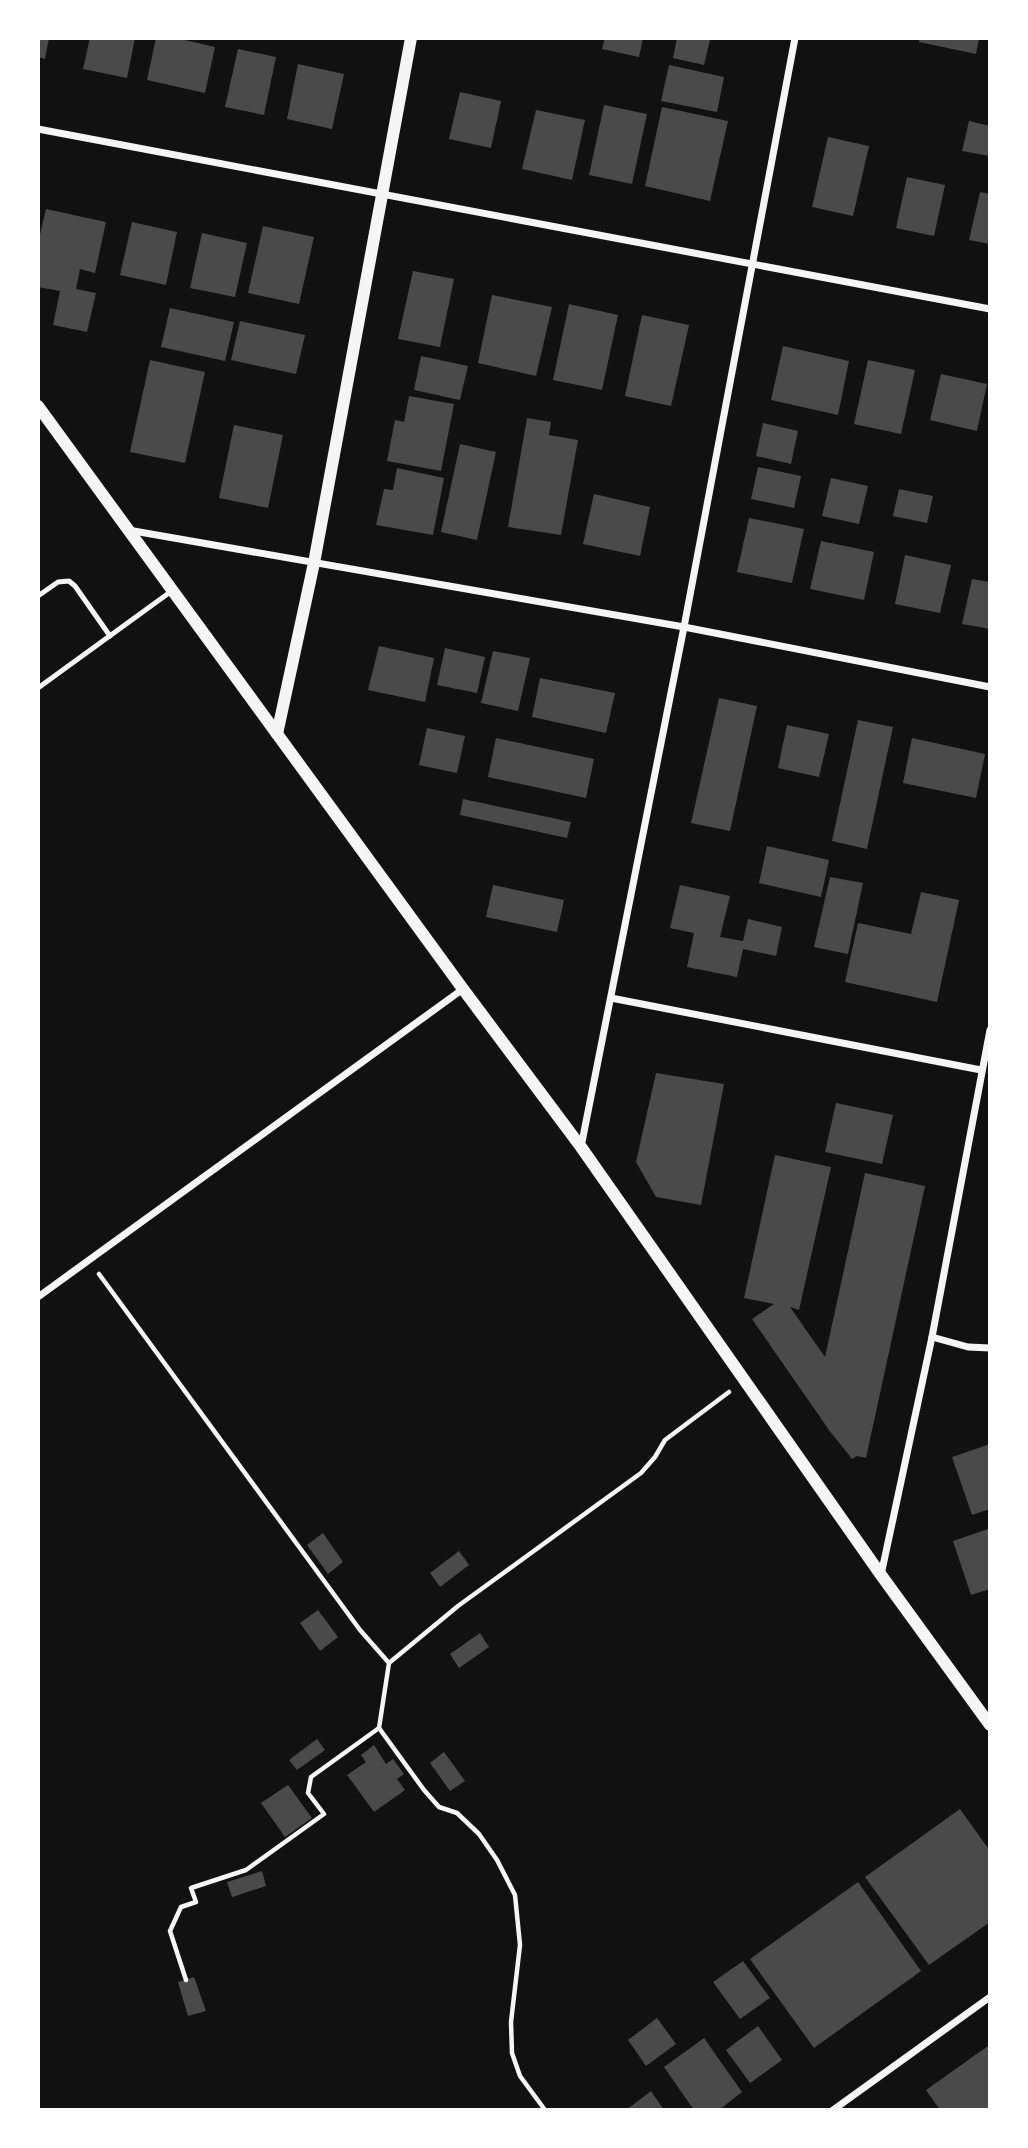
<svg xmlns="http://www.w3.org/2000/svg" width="1028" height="2148" viewBox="0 0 1028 2148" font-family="'Asap Condensed',sans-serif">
	<rect width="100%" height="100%" fill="#111"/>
	<g fill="#4a4a4a">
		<polygon points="38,38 49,38 45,59 38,57"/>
		<polygon points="90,38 135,38 127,78 83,69"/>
		<polygon points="156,38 176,38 215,47 205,93 147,80"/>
		<polygon points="605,38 643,38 639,57 602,49"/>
		<polygon points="677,38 710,40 704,65 673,58"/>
		<polygon points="920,38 979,38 976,54 919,42"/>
		<polygon points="238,49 276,57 264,115 225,107"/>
		<polygon points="298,64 344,74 332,129 287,119"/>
		<polygon points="669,65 724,77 717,112 661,101"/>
		<polygon points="460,92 501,101 491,148 449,139"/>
		<polygon points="604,105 647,114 632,184 589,175"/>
		<polygon points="662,107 728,121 710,201 645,186"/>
		<polygon points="536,110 585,120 572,180 522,169"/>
		<polygon points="969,121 990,126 990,156 962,151"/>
		<polygon points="828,137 869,146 853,216 812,207"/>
		<polygon points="907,177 945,185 934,236 896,228"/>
		<polygon points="980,192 990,194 990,244 969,240"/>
		<polygon points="46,209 106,222 95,273 80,269 76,289 96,293 87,332 53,325 60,291 38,287 38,243"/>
		<polygon points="132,222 177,232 166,285 120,275"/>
		<polygon points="263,226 314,237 299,304 248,293"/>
		<polygon points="202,233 247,243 235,297 190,288"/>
		<polygon points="413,271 454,279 440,347 398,339"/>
		<polygon points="492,295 552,307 536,376 478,363"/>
		<polygon points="569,304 618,315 602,390 553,380"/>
		<polygon points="170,308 234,322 225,361 161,347"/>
		<polygon points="642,315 689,325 671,406 625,396"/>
		<polygon points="240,321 305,335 296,374 231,360"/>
		<polygon points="783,346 849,361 838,415 771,400"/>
		<polygon points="421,356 468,366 460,400 414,390"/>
		<polygon points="150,360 205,372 185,463 130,452"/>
		<polygon points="868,360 915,370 901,434 854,424"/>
		<polygon points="941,374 987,384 977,431 930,420"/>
		<polygon points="409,396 454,404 441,471 387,461 395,420 404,422"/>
		<polygon points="527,418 551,422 549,435 578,440 561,535 508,527"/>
		<polygon points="763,423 798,431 791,464 756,456"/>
		<polygon points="234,425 283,435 268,508 219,498"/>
		<polygon points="460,444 496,452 477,540 441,532"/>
		<polygon points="758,467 801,476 794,508 751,499"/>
		<polygon points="397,468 444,478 433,535 376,525 384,489 393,490"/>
		<polygon points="831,478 868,486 859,524 822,516"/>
		<polygon points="899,489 933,496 927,523 893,516"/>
		<polygon points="594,494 650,507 640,556 583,544"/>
		<polygon points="749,518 804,529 792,583 737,572"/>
		<polygon points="821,541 874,552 864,600 810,589"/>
		<polygon points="905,555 951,565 940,613 895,604"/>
		<polygon points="972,579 990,582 990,629 962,624"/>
		<polygon points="379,646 434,658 425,702 368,690"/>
		<polygon points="445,648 485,657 477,693 437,685"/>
		<polygon points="493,651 530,658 518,711 481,703"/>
		<polygon points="540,678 615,693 606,733 532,717"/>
		<polygon points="719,698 757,706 730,831 691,823"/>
		<polygon points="858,720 893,727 867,849 832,841"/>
		<polygon points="787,725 829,734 819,777 778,768"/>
		<polygon points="427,728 465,736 457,773 419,765"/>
		<polygon points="496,738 594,759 586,798 488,777"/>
		<polygon points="912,738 985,754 976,798 903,783"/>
		<polygon points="463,799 571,822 567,838 460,815"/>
		<polygon points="767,846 829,860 821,897 759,883"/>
		<polygon points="830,877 863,883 848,954 814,947"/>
		<polygon points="493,885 564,900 557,932 486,917"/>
		<polygon points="680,885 730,896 720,937 743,941 748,919 782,927 776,956 743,949 737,977 687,967 694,933 670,928"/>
		<polygon points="921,892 959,900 937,1002 845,982 858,923 911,934"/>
		<polygon points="656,1073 724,1084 701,1205 656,1197 636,1162"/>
		<polygon points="836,1103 893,1115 882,1164 825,1152"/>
		<polygon points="775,1155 831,1167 799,1310 790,1307 825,1357 865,1173 925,1186 866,1458 857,1456 852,1459 829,1430 752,1319 774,1304 744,1298"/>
		<polygon points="990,1444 990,1509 972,1515 952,1457"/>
		<polygon points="988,1529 990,1589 971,1595 953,1541"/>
		<polygon points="323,1533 343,1562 328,1574 307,1545"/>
		<polygon points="459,1551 469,1565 440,1587 430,1573"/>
		<polygon points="318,1610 338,1637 320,1651 300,1623"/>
		<polygon points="480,1633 489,1647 459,1668 450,1654"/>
		<polygon points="317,1739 325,1750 297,1770 289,1760"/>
		<polygon points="374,1745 386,1764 393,1759 404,1774 397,1779 405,1790 374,1812 347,1775 366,1762 361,1755"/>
		<polygon points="444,1752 465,1781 450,1791 430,1763"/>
		<polygon points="288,1785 312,1818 285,1837 261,1803"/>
		<polygon points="960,1809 990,1851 990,1922 929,1965 865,1877"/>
		<polygon points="262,1871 266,1886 232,1897 227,1882"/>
		<polygon points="858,1882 921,1971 814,2048 750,1959"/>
		<polygon points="743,1961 770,1998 740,2019 713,1982"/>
		<polygon points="194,1977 206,2011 188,2016 178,1982"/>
		<polygon points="657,2018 676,2044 646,2066 628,2040"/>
		<polygon points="758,2026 782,2060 750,2083 726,2050"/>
		<polygon points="704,2038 742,2092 719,2110 694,2110 664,2067"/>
		<polygon points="988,2046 990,2110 940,2110 926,2090"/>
		<polygon points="651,2091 664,2110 626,2110"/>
	</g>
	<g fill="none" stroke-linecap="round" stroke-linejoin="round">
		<g stroke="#f5f5f5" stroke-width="4.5">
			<polyline points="99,1274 360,1630 389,1663"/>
			<polyline points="186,1980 170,1931 181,1907 196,1902 191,1888 246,1870 324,1814 308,1793 311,1777 379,1728"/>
			<polyline points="545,2110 520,2076 512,2053 511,2022 520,1945 515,1895 497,1860 479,1834 457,1813 439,1807 424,1790 379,1728 389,1663 458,1606 641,1473 655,1457 665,1440 729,1392"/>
		</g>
		<g stroke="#f5f5f5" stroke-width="5">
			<polyline points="38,596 58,582 69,581 75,586 110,636"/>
			<polyline points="38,688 173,590"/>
		</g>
		<g stroke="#f5f5f5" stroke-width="7">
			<polyline points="38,129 990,309"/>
			<polyline points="128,530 684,627 990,687"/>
			<polyline points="611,998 981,1070"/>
			<polyline points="581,1147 684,627 795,38"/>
			<polyline points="38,1297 463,989"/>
			<polyline points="932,1337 968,1347 990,1348"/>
			<polyline points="881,1575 932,1337 990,1030"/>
			<polyline points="833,2110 990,1997"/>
		</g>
		<g stroke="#f5f5f5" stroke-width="12">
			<polyline points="38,406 463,989 581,1147 881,1575 990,1725"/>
			<polyline points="277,734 314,563 411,38"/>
		</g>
	</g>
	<rect width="1028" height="2148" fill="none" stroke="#ffffff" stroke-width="80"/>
</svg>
